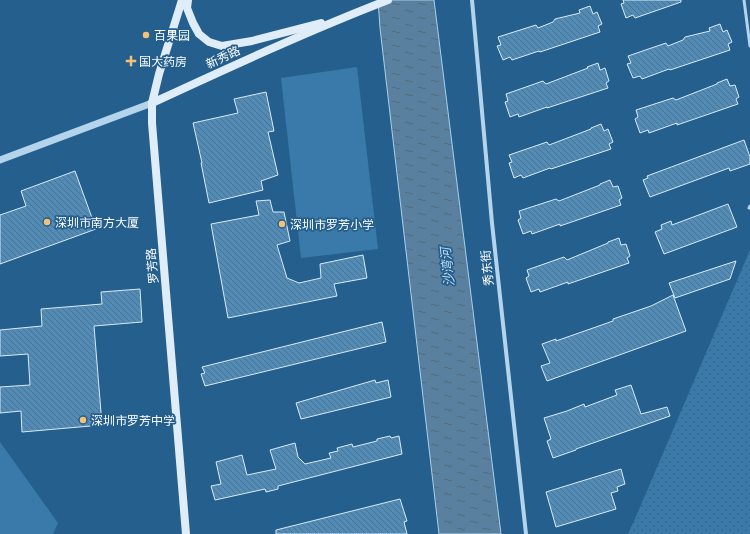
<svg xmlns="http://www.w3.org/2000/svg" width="750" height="534" viewBox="0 0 750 534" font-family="Manrope,'Noto Sans SC',sans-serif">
	<defs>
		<pattern id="green-dots" width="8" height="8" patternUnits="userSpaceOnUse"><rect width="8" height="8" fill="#397aaa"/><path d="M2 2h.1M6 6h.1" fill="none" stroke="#42637b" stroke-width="1.8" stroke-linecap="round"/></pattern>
		<pattern id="water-ripples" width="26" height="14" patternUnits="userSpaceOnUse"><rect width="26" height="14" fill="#59819f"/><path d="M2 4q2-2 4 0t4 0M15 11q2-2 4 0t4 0" fill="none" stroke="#53697a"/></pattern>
		<pattern id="building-back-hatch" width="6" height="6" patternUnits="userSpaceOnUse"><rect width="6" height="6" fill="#518bb6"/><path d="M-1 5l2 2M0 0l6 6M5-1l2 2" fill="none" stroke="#4f728c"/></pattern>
	</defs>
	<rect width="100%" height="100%" fill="#245f8d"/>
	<polygon fill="url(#green-dots)" points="750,250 750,534 628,534 634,521"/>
	<g fill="#397aaa">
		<polygon points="357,67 378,249 301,258 281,78"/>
		<polygon points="0,442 58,523 53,534 0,534"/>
	</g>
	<polygon fill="url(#water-ripples)" stroke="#a8d0ec" points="378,0 434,0 501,534 439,534 380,28"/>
	<g fill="url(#building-back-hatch)" stroke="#d8ebf8">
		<polygon points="623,0 681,0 681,2 635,18 633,15 626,18 621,4 624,3"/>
		<polygon points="590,6 593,14 597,12 602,24 598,26 600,32 540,52 539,51 512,60 510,57 503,60 497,46 501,45 498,37 536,25 538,28 553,22 555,19 580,13 579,10"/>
		<polygon points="720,24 723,32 727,30 732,42 728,44 730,50 670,70 669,69 642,79 640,76 633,78 627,64 631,63 628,56 666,43 668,46 683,40 685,37 710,31 709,28"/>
		<polygon points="598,63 600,70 605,68 609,81 606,83 608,88 547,108 547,107 519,117 518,114 510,117 505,102 508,101 506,94 543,81 546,84 588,68 587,67"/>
		<polygon points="727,79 730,86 735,85 739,97 736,99 738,104 677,125 677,123 649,133 648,130 640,133 635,119 638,117 636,110 673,98 676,100 717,84 717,83"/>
		<polygon points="266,92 274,131 268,132 278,175 261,181 263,190 209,203 201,163 202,163 193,123 238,113 234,99"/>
		<polygon points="601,124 604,131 608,129 613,142 609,144 611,149 551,169 550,168 523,178 521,175 514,178 509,163 512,162 509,155 547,142 549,145 591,129 591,128"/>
		<polygon points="744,140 750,157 750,164 730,171 729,168 650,197 643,180 648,178 647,176"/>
		<polygon points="75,171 96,229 0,264 0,215 26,206 21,191"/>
		<polygon points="610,180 613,187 618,186 622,198 619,200 621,205 560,226 560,224 532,234 531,231 523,234 518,220 521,218 519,211 556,199 559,201 600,185 600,184"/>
		<polygon points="270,200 273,212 284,212 290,241 277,245 287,278 299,283 321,278 320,264 363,255 367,278 334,284 337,296 228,318 211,224 259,215 256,201"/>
		<polygon points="728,204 737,227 664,254 655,232 662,229 661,225 671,221 672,225"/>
		<polygon points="619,238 621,245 626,244 630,256 627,258 629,263 568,284 568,282 540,292 539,289 531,292 526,278 529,276 527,270 564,257 567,260 608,243 608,242"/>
		<polygon points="736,261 730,279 675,298 669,283"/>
		<polygon points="140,289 142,322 94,326 102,425 22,432 21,411 0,413 0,387 30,385 28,354 0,356 0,330 42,326 41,309 102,304 101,292"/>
		<polygon points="673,295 686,331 547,381 541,366 550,363 542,344 556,339 556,341 613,321 613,319 651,306"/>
		<polygon points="382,322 386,342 205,386 201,374 205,373 202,367"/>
		<polygon points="375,380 376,383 388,380 391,397 301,419 296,403"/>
		<polygon points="631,385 641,414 667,407 670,416 576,449 576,450 553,458 547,441 551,439 544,418 567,411 584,404 585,407 617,395 615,390"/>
		<polygon points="390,436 391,438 399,436 402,454 278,486 278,489 266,492 265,489 215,500 211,486 221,484 216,462 242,455 247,475 276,469 270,450 295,443 298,457 305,464 331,458 329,453 338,451 337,448 352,444 353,447 377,441 377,439"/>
		<polygon points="621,469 625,484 617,487 618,491 611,493 616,509 556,527 546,492"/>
		<polygon points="400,499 407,521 404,522 407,534 276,534 276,530"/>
	</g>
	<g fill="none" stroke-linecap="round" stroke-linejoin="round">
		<g stroke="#b4d4eb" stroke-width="3">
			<polyline points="744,0 750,46"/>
			<polyline points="749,208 750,206"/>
		</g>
		<polyline stroke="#b4d4eb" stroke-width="4" points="472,0 492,223 526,534"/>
		<polyline stroke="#b4d4eb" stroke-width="7" points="0,160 152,103"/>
		<g stroke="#dfedf9" stroke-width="8">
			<polyline points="182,0 159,74 152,103 152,123 186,534"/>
			<polyline points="188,0 187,8 193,23 199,34 209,42 222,46 252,41 321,23"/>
			<path d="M152,103C230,67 308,31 388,0"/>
		</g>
	</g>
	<g fill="#f5c177" stroke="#245f8d" stroke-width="1.5">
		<circle cx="146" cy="35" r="4"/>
		<path d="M129 55h4v4h4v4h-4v4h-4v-4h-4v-4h4z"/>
		<circle cx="47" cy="222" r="4"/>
		<circle cx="282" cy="224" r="4"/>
		<circle cx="83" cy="420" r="4"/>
	</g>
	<g text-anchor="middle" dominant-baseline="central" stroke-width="3.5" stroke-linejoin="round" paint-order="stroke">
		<g font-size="12" fill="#fff" stroke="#245f8d" text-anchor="start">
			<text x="154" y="35">百果园</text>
			<text x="139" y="61">国大药房</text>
			<text x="55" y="222">深圳市南方大厦</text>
			<text x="290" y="224">深圳市罗芳小学</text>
			<text x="91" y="420">深圳市罗芳中学</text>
		</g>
		<g font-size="12" fill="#fff" stroke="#245f8d">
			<text transform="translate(223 57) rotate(-25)">新秀路</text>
			<text transform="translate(152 266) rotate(-95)">罗芳路</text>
			<text transform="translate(487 268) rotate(-96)">秀东街</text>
		</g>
		<g font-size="13" font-style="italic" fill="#c0ddf2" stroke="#245f8d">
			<text transform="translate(447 267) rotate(-96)">沙湾河</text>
		</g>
	</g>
</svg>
